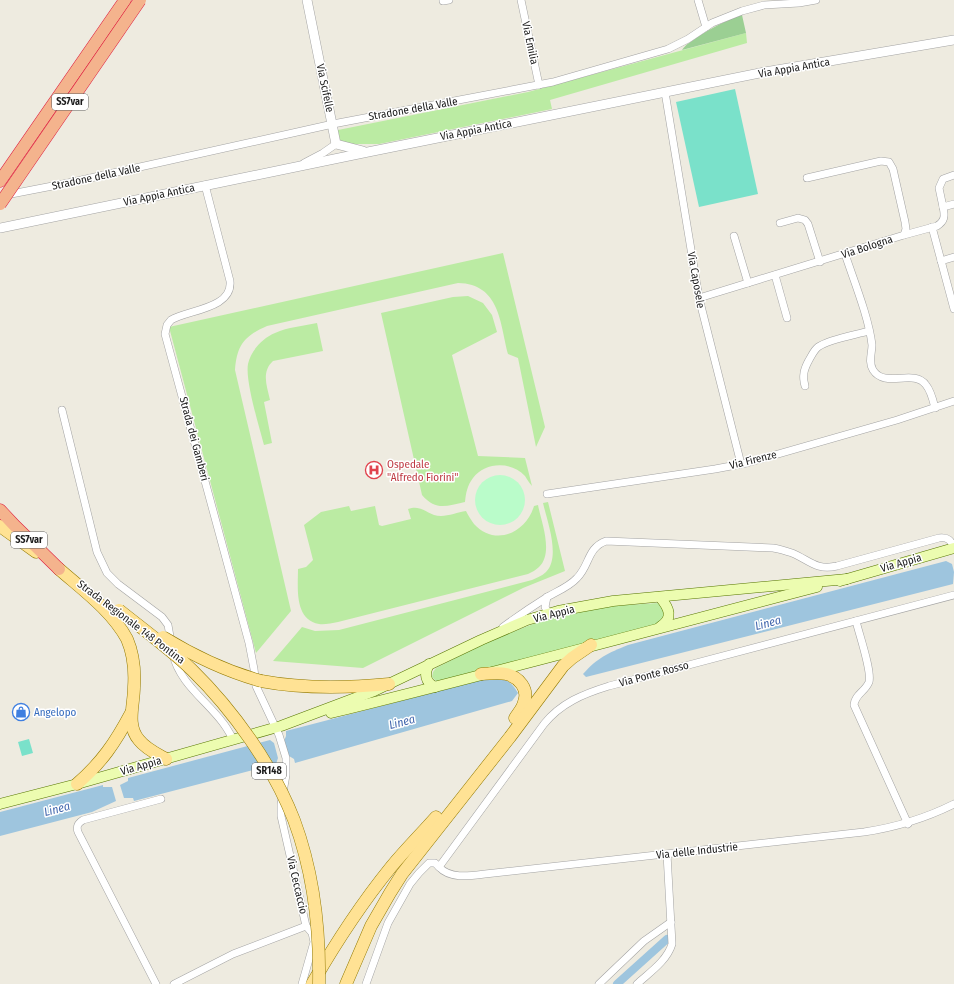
<svg xmlns="http://www.w3.org/2000/svg" width="954" height="984" viewBox="0 0 954 984" font-family="'Fira Sans Condensed',sans-serif">
	<rect width="100%" height="100%" fill="#eeebe0"/>
	<g fill="#bbeba3">
		<polygon points="746,33 747,43 550,100 552,109 379,144 346,144 339,141 337,131 338,130 528,92"/>
		<path d="M503,253L545,427L536,447L518,358L508,354C500,323 500,284 458,283L267,326C244,336 237,345 235,370L291,611L256,653L169,327Z"/>
		<path d="M468,296L483,303L492,315L497,332L452,355L478,456L525,458L532,486C529,483 527,479 525,476C511,461 485,462 473,478C467,486 466,493 465,502C446,506 436,511 422,495L381,313L453,297Z"/>
		<path d="M317,323L323,351L273,361C261,372 267,386 270,400L264,402L272,443L264,445C259,426 245,381 248,364C251,350 263,338 275,333C288,327 303,326 317,323Z"/>
		<path d="M548,502L565,571L523,588L363,668L273,661L302,627L315,631L339,630L532,580C536,578 542,576 546,572C561,557 547,521 543,503Z"/>
		<path d="M538,505C541,521 554,553 539,567C536,570 532,572 528,574L338,622C332,623 324,625 319,624C294,619 298,588 298,569L306,567L313,560L304,525L321,512L349,506L351,511L375,506L379,525L382,526L411,519L408,509C423,504 427,516 441,516C449,516 458,512 466,511C468,515 471,520 474,524C495,547 526,533 534,506Z"/>
		<polygon points="658,603 663,609 664,617 660,623 438,683 432,677 433,672 436,668 489,641 546,619 612,606"/>
	</g>
	<path fill="#9bcf93" d="M742,15L746,33L682,50C686,44 691,42 696,38C711,28 725,21 742,15Z"/>
	<circle fill="#bafcca" cx="500" cy="500" r="25"/>
	<g fill="#7ae1ca">
		<polygon points="735,89 758,194 699,207 676,102"/>
		<polygon points="29,739 33,753 22,756 18,742"/>
	</g>
	<g fill="#9ec5de">
		<path d="M946,561L952,564L954,572L953,584L586,677L583,674C597,658 608,653 628,645Z"/>
		<path d="M489,678C505,680 509,678 518,693L512,701L295,763L294,759L289,756L284,741L286,736V731Z"/>
		<polygon points="270,740 274,743 278,758 276,764 134,801 133,798 124,798 120,785 128,781 128,778"/>
		<polygon points="103,785 103,787 112,787 116,801 92,812 0,836 0,812"/>
	</g>
	<g fill="none" stroke-linecap="round" stroke-linejoin="round">
		<polyline stroke="#9ec5de" stroke-width="8" points="617,984 667,939"/>
		<g stroke="#a3a3a3" stroke-width="8">
			<g id="minor">
				<polyline points="521,0 539,85"/>
				<polyline points="698,0 706,27"/>
				<polyline points="443,1 449,0"/>
				<polyline points="665,92 699,298 741,464"/>
				<polyline points="304,163 323,153 336,144"/>
				<polyline points="954,175 943,179 939,188 943,207 954,204"/>
				<polyline points="6,195 68,183 333,124 553,82 668,49 688,39 712,23 742,11 764,5 799,3 816,0"/>
				<polyline points="780,223 798,218 805,220 808,224 820,262"/>
				<polyline points="932,227 954,309"/>
				<path d="M904,235L937,226C945,221 945,216 943,207"/>
				<polyline points="734,236 748,283"/>
				<path d="M845,254C854,281 869,318 872,345C872,353 868,362 873,370C885,389 914,368 926,385C931,391 933,400 935,408"/>
				<polyline points="941,261 954,257"/>
				<polyline points="775,275 787,318"/>
				<polyline points="699,298 904,235 906,229 905,222 893,169 889,162 881,161 807,178"/>
				<path d="M805,386C802,376 804,369 809,360C812,355 814,350 818,347C829,339 855,335 869,331"/>
				<polyline points="62,410 97,552 107,573 118,584 162,617 168,625 171,642"/>
				<polyline points="547,494 715,469 747,463 897,420 954,401"/>
				<polyline points="547,597 545,607 549,614"/>
				<path d="M856,621C859,634 872,671 869,682C865,692 855,694 854,705L908,824"/>
				<path d="M503,627C518,616 533,606 549,596C558,591 570,586 577,578C590,565 587,548 606,541L773,548C779,549 786,551 792,553C809,560 816,571 837,566L939,538C948,537 951,540 954,548"/>
				<path d="M173,654C179,683 207,701 223,723C227,728 230,734 233,739"/>
				<path d="M439,867C450,879 469,876 485,874L864,832C897,827 924,819 954,804"/>
				<path d="M156,984L78,832C76,826 78,823 83,820L161,799"/>
				<path d="M174,984L233,954L306,926L281,816V804L286,775V758L279,735L256,686L254,669L249,643L165,334L167,325L171,320C187,310 233,309 230,281L205,185"/>
				<polyline points="302,984 314,942 312,933 306,926"/>
				<path d="M366,984L388,923L410,884L419,873L429,863H435L439,867L544,724C561,703 583,694 609,686L954,595"/>
				<polyline points="599,984 644,941 671,922"/>
				<path d="M637,984C649,973 667,961 672,944L667,854"/>
			</g>
		</g>
		<g stroke="#a3a3a3" stroke-width="10">
			<g id="tertiary">
				<polyline points="307,0 336,144 363,151"/>
				<polyline points="0,228 368,152 765,72 954,40"/>
			</g>
		</g>
		<g stroke="#567500" stroke-width="11">
			<g id="secondary">
				<polyline points="840,581 954,548"/>
				<path d="M660,627C674,618 669,608 660,597"/>
				<path d="M429,664C424,674 425,682 435,687"/>
				<path d="M331,713C494,673 655,629 817,587"/>
				<polyline points="0,804 77,784 281,726 374,691 481,640 527,620 558,611 613,601 847,579"/>
			</g>
		</g>
		<g stroke="#937a00" stroke-width="13">
			<g id="primary">
				<polyline points="0,526 36,552"/>
				<path d="M59,569C83,590 112,611 127,639C133,653 135,672 134,687C134,705 126,725 139,740C146,749 157,754 166,759"/>
				<path d="M481,674C489,674 498,672 506,674C519,677 529,689 524,702C523,708 518,713 515,718"/>
				<path d="M261,681C303,689 346,688 389,684"/>
				<path d="M77,784C102,762 115,743 131,713"/>
				<path d="M312,984C335,944 361,904 391,867C405,850 421,834 436,817"/>
				<polyline points="346,984 371,926 390,893 402,874 510,737 563,666 572,658 591,645"/>
			</g>
		</g>
		<g stroke="#de1c3f" stroke-width="13">
			<g id="trunk">
				<polyline points="0,181 125,0"/>
				<polyline points="0,510 15,526 59,569"/>
			</g>
		</g>
		<use href="#minor" stroke="#fff" stroke-width="7"/>
		<use href="#tertiary" stroke="#fff" stroke-width="9"/>
		<use href="#secondary" stroke="#ecfcb0" stroke-width="10"/>
		<use href="#primary" stroke="#ffe294" stroke-width="12"/>
		<use href="#trunk" stroke="#f4b38d" stroke-width="12"/>
		<g stroke="#937a00" stroke-width="13" stroke-linecap="butt">
			<g id="primary-bridge">
				<path d="M119,610C144,630 169,648 192,670C233,710 273,766 294,820C313,871 320,929 319,984"/>
				<path d="M163,637C194,656 225,671 261,681"/>
			</g>
		</g>
		<g stroke="#de1c3f" stroke-width="13" stroke-linecap="butt">
			<polyline id="trunk-bridge" points="0,204 140,0"/>
		</g>
		<use href="#primary-bridge" stroke="#ffe294" stroke-width="12"/>
		<use href="#trunk-bridge" stroke="#f4b38d" stroke-width="12"/>
	</g>
	<defs>
		<g id="hospital-ring" transform="scale(0.9)"><circle r="9.5" fill="#fff" stroke="#e0444e" stroke-width="1.5"/><path d="M-5-5h3v3.5h4V-5h3V5h-3V1.5h-4V5h-3Z" fill="#e0444e"/></g>
		<g id="shop-ring" transform="scale(0.9)"><circle r="9.5" fill="#fff" stroke="#3f7fe0" stroke-width="1.5"/><path d="M-5-2.5h2.3a2.7 3.5 0 0 1 5.4 0H5L5.5 6h-11ZM-1.5-2.5h3a1.5 2.3 0 0 0-3 0Z" fill="#3f7fe0"/></g>
	</defs>
	<g fill-rule="evenodd">
		<use href="#hospital-ring" x="374" y="470"/>
		<use href="#shop-ring" x="21" y="712"/>
	</g>
	<g text-anchor="middle" dominant-baseline="central" stroke-width="3" stroke-linejoin="round" paint-order="stroke">
		<g fill="#fff" stroke="#606060" stroke-width="1">
			<rect x="52" y="94" width="36" height="16" rx="3"/>
			<rect x="11" y="532" width="36" height="16" rx="3"/>
			<rect x="252" y="763" width="34" height="16" rx="3"/>
		</g>
		<g font-size="10" font-weight="bold" fill="#1c1c1c">
			<text x="70" y="102">SS7var</text>
			<text x="29" y="540">SS7var</text>
			<text x="269" y="771">SR148</text>
		</g>
		<g font-size="11" fill="#1c1c1c" stroke="#fff">
			<text transform="translate(530 43) rotate(78)">Via Emilia</text>
			<text transform="translate(794 68) rotate(-10)">Via Appia Antica</text>
			<text transform="translate(325 88) rotate(78)">Via Scifelle</text>
			<text transform="translate(413 109) rotate(-10)">Stradone della Valle</text>
			<text transform="translate(476 130) rotate(-11)">Via Appia Antica</text>
			<text transform="translate(96 177) rotate(-12)">Stradone della Valle</text>
			<text transform="translate(159 195) rotate(-12)">Via Appia Antica</text>
			<text transform="translate(867 247) rotate(-18)">Via Bologna</text>
			<text transform="translate(696 280) rotate(80)">Via Caposele</text>
			<text transform="translate(194 439) rotate(75)">Strada dei Gamberi</text>
			<text transform="translate(753 460) rotate(-14)">Via Firenze</text>
			<text transform="translate(901 563) rotate(-16)">Via Appia</text>
			<text transform="translate(554 614) rotate(-14)">Via Appia</text>
			<text transform="translate(131 622) rotate(37)">Strada Regionale 148 Pontina</text>
			<text transform="translate(654 674) rotate(-15)">Via Ponte Rosso</text>
			<text transform="translate(141 766) rotate(-16)">Via Appia</text>
			<text transform="translate(697 851) rotate(-6)">Via delle Industrie</text>
			<text transform="translate(297 885) rotate(77)">Via Ceccaccio</text>
		</g>
		<g font-size="11" fill="#be3a42" stroke="#fff" text-anchor="start">
			<text x="387" y="464">Ospedale<tspan x="387" dy="13">"Alfredo Fiorini"</tspan></text>
		</g>
		<g font-size="11" fill="#366cbe" stroke="#fff" text-anchor="start">
			<text x="34" y="712">Angelopo</text>
		</g>
		<g font-size="12" font-style="italic" fill="#4569af" stroke="#fff">
			<text transform="translate(768 623) rotate(-15)">Linea</text>
			<text transform="translate(402 722) rotate(-15)">Linea</text>
			<text transform="translate(57 809) rotate(-15)">Linea</text>
		</g>
	</g>
</svg>
